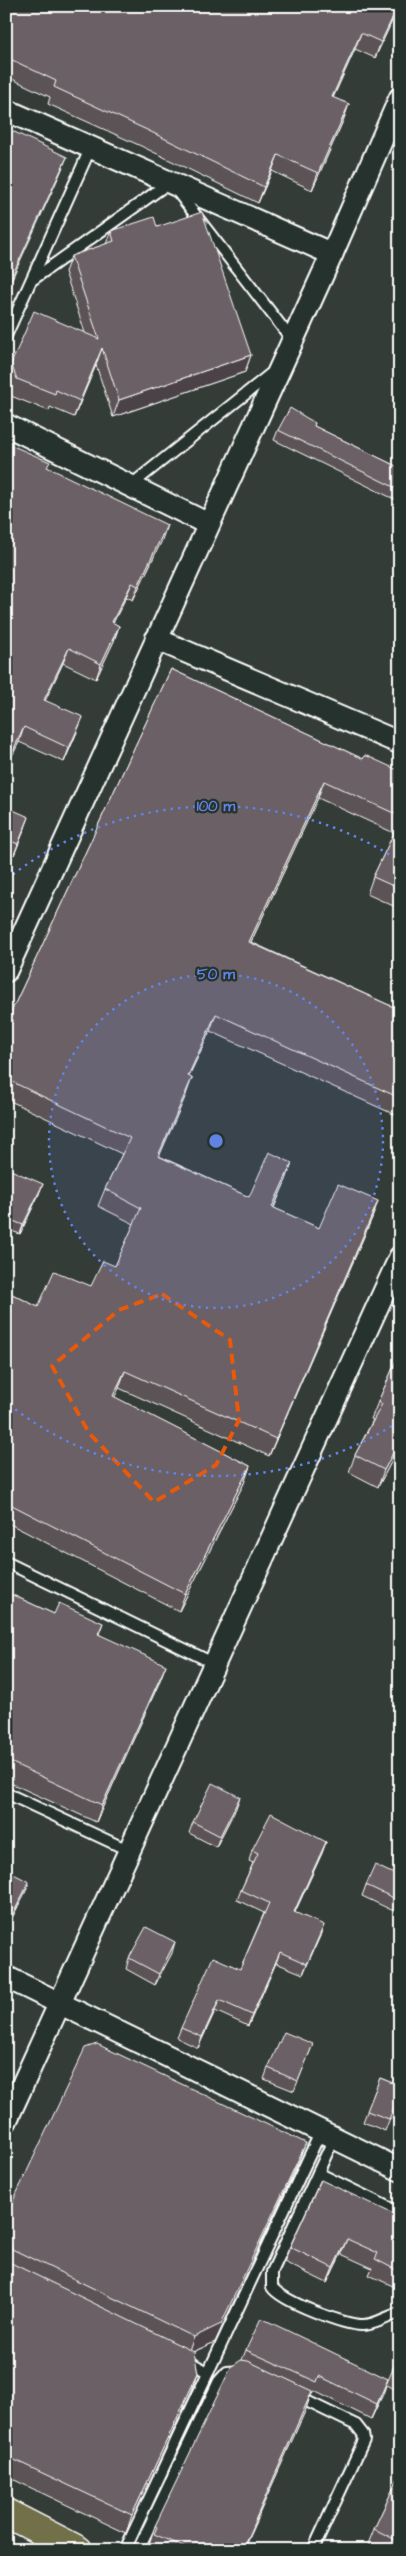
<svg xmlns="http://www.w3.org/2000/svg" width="406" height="2556" viewBox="0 0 406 2556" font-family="'Architects Daughter',sans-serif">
	<rect width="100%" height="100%" fill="#343c38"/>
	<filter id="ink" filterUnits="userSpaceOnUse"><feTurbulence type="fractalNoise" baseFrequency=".02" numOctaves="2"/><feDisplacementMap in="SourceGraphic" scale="10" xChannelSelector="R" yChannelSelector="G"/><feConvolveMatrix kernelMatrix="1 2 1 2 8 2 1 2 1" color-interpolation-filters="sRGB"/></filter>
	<g filter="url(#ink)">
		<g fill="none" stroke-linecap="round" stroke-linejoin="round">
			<g stroke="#fff" stroke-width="14">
				<g id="lane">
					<polyline points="32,280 170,182 292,340"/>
					<polyline points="6,336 91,147"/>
					<polyline points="130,486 273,372"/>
					<polyline points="6,1562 215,1664"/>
					<polyline points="6,1793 130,1851"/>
					<path d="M334,2138L272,2272V2287C281,2301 346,2326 363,2325C376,2325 387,2316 400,2313"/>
					<polyline points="318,2173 400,2213"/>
					<polyline points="185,2360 208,2372"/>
					<polyline points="296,2396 356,2425 363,2434 364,2440 313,2550"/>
					<polyline points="125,2550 321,2131"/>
					<polyline points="138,2550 219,2381 227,2372 242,2371"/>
				</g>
			</g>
			<g stroke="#fff" stroke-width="25">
				<g id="street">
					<polyline points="6,110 332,254"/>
					<polyline points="6,425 208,524"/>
					<polyline points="156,639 400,743"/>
					<polyline points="6,971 332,254 400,98"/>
					<polyline points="6,1977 400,2170"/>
					<polyline points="6,2121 400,1257"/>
				</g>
			</g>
			<g stroke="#fff" stroke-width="31">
				<polyline id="primary" points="6,2513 78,2550"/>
			</g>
			<use href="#lane" stroke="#26332d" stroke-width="10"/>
			<use href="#street" stroke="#26332d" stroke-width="21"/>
			<use href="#primary" stroke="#71704a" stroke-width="28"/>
		</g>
		<g fill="#5c5357" stroke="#fff">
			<polygon points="6,6 399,6 375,58 355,49 333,98 349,104 343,121 312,190 272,171 258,203 141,146 48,104 50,97 6,76"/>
			<polygon points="157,227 251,355 245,372 113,417 96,365 74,417 50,407 49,411 11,396 6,384 6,377 11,364 85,333 65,272 71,256 106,244 111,231"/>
			<polygon points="315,423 314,426 400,468 400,502 274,440 278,430"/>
			<polygon points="6,443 48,468 162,540 133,600 126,597 113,623 119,626 114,641 96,679 63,663 45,700 77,732 64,762 19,742 7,766 6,765"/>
			<polygon points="171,669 363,759 400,771 400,909 367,894 373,877 394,833 318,798 251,942 400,1010 400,1117 210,1031 189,1076 186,1095 159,1156 249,1197 292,1163 286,1180 274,1208 319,1228 378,1201 372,1218 269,1456 119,1388 114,1397 250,1466 244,1483 179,1611 6,1522 6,1291 38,1307 91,1286 115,1266 134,1224 98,1206 105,1189 122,1154 6,1099 6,1023"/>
			<polygon points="6,807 25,828 14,855 6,851"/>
			<polygon points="6,1168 39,1194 20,1234 6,1229"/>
			<polygon points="400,1352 400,1445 378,1487 349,1472 355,1455 373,1420 371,1419 378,1402"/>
			<polygon points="6,1592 54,1614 103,1623 99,1634 159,1683 96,1822 6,1781"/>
			<polygon points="236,1808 216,1847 189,1833 193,1822"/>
			<polygon points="326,1842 322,1853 295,1912 320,1936 303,1974 276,1963 248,2026 215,2011 198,2048 177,2038 181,2028 240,1969 264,1913 237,1900 241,1890 253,1863 249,1861 252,1850"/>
			<polygon points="400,1877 400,1914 362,1896 366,1885"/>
			<polygon points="172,1953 155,1985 126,1969 129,1958"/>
			<polygon points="313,2044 294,2091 264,2079 268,2068"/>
			<polygon points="380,2078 400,2086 400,2122 390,2118 385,2131 363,2122"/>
			<polygon points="299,2160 215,2342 193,2352 198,2373 192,2390 126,2533 6,2476 6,2216"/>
			<polygon points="400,2217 400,2281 398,2281 395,2287 369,2275 372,2268 341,2254 327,2283 284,2262 290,2247"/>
			<polygon points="246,2350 388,2379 383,2394 371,2419 314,2391 311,2396 310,2396 306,2409 243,2550 148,2550 150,2544 149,2544 155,2526 242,2360"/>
			<polygon points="400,2353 400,2392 386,2385"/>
			<polygon points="400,2474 400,2550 380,2550 368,2544 374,2529"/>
		</g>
		<g fill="#4b4347" stroke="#fff">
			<polygon points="398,6 399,6 375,58 381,42"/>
			<polygon points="361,33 355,49 326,113 332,97"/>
			<polygon points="349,104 343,121 312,190 318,173"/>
			<polygon points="278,155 272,171 258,203 264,187"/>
			<polygon points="67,157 60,174 6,292 6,289"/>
			<polygon points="102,348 96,365 74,417 80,401"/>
			<polygon points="251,355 245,372 113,417 119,400"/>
			<polygon points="167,525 162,540 133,600 138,586"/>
			<polygon points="132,583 126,597 106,637 112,622"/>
			<polygon points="119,626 114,641 96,679 101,664"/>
			<polygon points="69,648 63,663 39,714 44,700"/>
			<polygon points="83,717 77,732 64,762 69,748"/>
			<polygon points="24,727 19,742 7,766 13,751"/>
			<polygon points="324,781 318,798 243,959 249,942"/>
			<polygon points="29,817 25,828 14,855 18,844"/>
			<polygon points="216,1014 210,1031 181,1093 188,1076"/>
			<polygon points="192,1078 186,1095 152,1173 158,1156"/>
			<polygon points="292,1163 286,1180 266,1224 272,1207"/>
			<polygon points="43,1184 39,1194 20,1234 23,1225"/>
			<polygon points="378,1201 372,1218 269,1456 276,1439"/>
			<polygon points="125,1371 119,1388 107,1413 113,1396"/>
			<polygon points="400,1440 400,1445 378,1487 384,1470"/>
			<polygon points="250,1466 244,1483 179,1611 185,1594"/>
			<polygon points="166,1665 159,1683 96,1822 102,1805"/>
			<polygon points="240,1797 236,1808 216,1847 220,1836"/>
			<polygon points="326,1842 322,1853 290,1923 294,1912"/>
			<polygon points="29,1882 26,1891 6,1930 6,1928"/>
			<polygon points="324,1925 320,1936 303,1974 307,1964"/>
			<polygon points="175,1942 172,1953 155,1985 159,1974"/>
			<polygon points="280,1952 276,1963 248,2026 252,2015"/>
			<polygon points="219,2000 215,2011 198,2048 202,2037"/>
			<polygon points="306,2143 299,2160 215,2342 188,2354 194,2337"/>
			<polygon points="347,2239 341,2254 327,2283 333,2268"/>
			<polygon points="198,2373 192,2390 126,2533 132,2515"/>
			<polygon points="388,2379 383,2394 371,2419 377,2404"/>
			<polygon points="312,2391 306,2409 243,2550 242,2550"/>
		</g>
		<g fill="#6b6065" stroke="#fff">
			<polygon points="6,6 398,6 381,42 361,33 332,97 349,104 318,173 278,155 264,187 147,130 54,87 56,81 6,57"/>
			<polygon points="6,128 67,157 6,289"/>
			<polygon points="202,212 251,355 119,400 102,348 80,401 56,390 55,394 17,379 11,364 34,311 99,339 71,256 114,241 111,231 154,217 157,227"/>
			<polygon points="290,408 315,423 314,426 400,468 400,490 278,430"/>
			<polygon points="6,443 50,462 47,467 167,525 138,586 132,583 112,622 119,626 101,664 69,648 44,700 83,717 69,748 24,727 13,751 6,748"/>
			<polygon points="171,669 363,759 365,755 400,771 400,816 324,781 249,942 400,1010 400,1098 216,1014 188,1076 192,1078 158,1156 249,1197 269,1152 292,1163 272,1207 319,1228 338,1184 378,1201 276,1439 125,1371 113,1396 250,1466 185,1594 6,1502 6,1291 38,1307 54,1271 91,1286 103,1261 115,1266 141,1208 105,1189 130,1138 6,1079 6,1030 8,1027 6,1026 6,1023"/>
			<polygon points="6,807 29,817 18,844 6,839"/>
			<polygon points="400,820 400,889 373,877"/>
			<polygon points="6,1168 43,1184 23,1225 6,1218"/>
			<polygon points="400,1352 400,1440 384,1470 355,1455 382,1404 378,1402"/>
			<polygon points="6,1592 54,1614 59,1603 103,1623 98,1634 166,1665 102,1805 6,1760"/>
			<polygon points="212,1783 240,1797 220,1836 193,1822"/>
			<polygon points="271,1813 326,1842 294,1912 324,1925 307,1964 280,1952 252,2015 219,2000 202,2037 181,2028 213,1957 240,1969 269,1903 241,1890 258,1853 252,1850"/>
			<polygon points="375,1865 400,1877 400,1901 366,1885"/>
			<polygon points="10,1872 29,1882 6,1928 6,1880"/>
			<polygon points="146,1927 175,1942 159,1974 129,1958"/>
			<polygon points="284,2032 313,2044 298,2081 268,2068"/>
			<polygon points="97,2044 306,2143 221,2324 194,2337 12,2249 6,2233 6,2216 85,2048"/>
			<polygon points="380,2078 400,2086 400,2109 394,2107 389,2119 367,2111"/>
			<polygon points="321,2180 400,2217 400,2272 375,2259 378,2253 347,2239 333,2268 290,2247"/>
			<polygon points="6,2256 9,2262 194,2352 198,2373 132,2515 6,2456"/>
			<polygon points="261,2318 388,2379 377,2404 319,2376 317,2382 246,2350"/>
			<polygon points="400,2353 400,2374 392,2370"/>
			<polygon points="241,2360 248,2361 312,2391 242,2550 190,2550 154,2534 157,2527 155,2526 231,2367"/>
			<polygon points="400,2474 400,2542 374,2529"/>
		</g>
	</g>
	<path fill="none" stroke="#e8590c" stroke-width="4" stroke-dasharray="10 6" stroke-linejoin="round" d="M162,1294L230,1340L239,1420L216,1465L154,1502L89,1433L52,1366L119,1310Z"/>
	<circle cx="216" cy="1141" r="167" fill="#6183e4" fill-opacity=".12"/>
	<g fill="none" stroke="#6183e4" stroke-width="2.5" stroke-dasharray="2.5 5">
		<circle cx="216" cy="1141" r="167"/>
		<path d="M398 1422A335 335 0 0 1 7 1403M7 879A335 335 0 0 1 398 860"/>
	</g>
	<circle cx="216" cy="1141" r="8" fill="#6183e4" stroke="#26332d" stroke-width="2.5"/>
	<g font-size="15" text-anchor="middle" font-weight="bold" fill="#6183e4" stroke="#26332d" stroke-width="4.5" stroke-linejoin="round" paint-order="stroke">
		<text x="216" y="811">100 m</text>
		<text x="216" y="979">50 m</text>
	</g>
	<rect width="406" height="2556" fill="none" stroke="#26332d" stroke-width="25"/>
	<rect x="12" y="12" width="381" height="2531" fill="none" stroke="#fff" stroke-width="2" filter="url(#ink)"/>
</svg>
